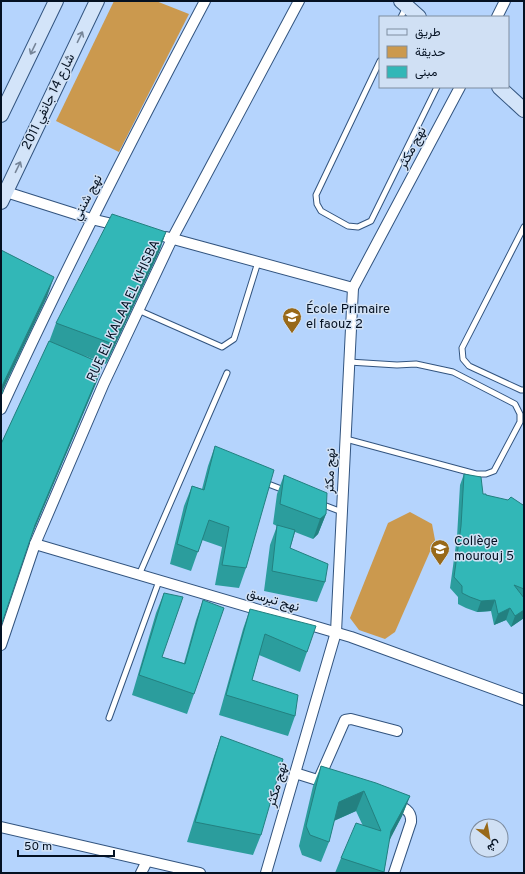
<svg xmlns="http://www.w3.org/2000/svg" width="525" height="874" viewBox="0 0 525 874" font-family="Overpass,Vazirmatn,sans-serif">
	<rect width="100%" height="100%" fill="#b5d4fd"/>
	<g fill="#cb994e">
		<polygon points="114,1 156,1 189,14 119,152 56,121"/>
		<polygon points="410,512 432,524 435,540 395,632 385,639 359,630 350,618 388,523"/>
	</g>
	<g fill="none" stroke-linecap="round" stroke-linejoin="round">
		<g stroke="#32547f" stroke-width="7">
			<g id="lane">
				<polyline points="401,17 406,7"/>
				<polyline points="380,61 316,195 317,204 321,211 348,226 358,227 371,221 437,87"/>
				<polyline points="524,227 462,348 463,359 469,366 521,390 524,390"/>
				<polyline points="138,310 222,347 234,339 258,262"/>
				<polyline points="346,439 476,474 486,474 494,471 520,422 520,414 515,404 453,372 416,364 397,365 349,362"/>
				<polyline points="263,482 284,490"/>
				<polyline points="321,504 342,512"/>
				<polyline points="139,575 227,373"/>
				<polyline points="109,718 159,581"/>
			</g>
		</g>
		<g stroke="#32547f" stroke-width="12">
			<g id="street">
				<polyline points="497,17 505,1"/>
				<polyline points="6,192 91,219 121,226"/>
				<polyline points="166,237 353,288"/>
				<path d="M1,409C64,271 134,135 205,1"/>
				<polyline points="35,544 351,637 524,700"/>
				<polyline points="1,645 35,544 104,383 172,239 299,1"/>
				<polyline points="295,773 327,783"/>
				<polyline points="319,779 345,720 351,719 397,731"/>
				<path d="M394,804C403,807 412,810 411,822L394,873"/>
				<polyline points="1,827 200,873"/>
				<polyline points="141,873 147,861"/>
				<polyline points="266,873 336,632 353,288 460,87"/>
			</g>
		</g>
		<g stroke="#32547f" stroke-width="16">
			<g id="secondary">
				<polyline points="401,1 419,17"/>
				<polyline points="499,87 524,110"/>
				<polyline points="1,115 56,1"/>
				<polyline points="1,202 97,1"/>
			</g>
		</g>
		<use href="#lane" stroke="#fff" stroke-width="5"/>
		<use href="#street" stroke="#fff" stroke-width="10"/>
		<use href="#secondary" stroke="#d3e4f9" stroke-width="14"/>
	</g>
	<g fill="#2b9d9d">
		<polygon points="166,232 159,252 106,364 83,355 103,364 97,381 31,537 1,626 1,632 1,444 49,342 56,323"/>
		<polygon points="215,446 246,568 239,588 215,585 222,547 202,540 191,571 170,564 184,506 192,486 202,489 208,466"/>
		<polygon points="464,474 483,494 486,495 523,505 524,504 524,618 511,627 506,620 494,625 491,611 477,612 466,608 458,604 458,597 450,588 457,537 460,485"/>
		<polygon points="284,475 326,514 318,534 313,539 295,532 290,548 325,582 317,602 264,591 270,545 277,526 273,524 277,494"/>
		<polygon points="164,593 162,657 184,663 196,620 203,600 194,694 187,714 132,695 156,613"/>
		<polygon points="250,609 307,652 300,672 259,655 252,680 295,716 288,736 219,715 243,629"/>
		<polygon points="221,736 261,835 253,855 187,842 214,756"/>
		<polygon points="321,766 410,796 402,816 389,840 384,873 335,873 341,858 363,826 356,811 334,821 329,842 321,862 302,855 299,846 313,786"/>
	</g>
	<g fill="#238080">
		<polygon points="166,232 159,252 106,364 113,344"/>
		<polygon points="54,277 47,297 1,394 2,386"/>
		<polygon points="103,364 97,381 29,542 35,525"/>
		<polygon points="326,514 318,534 313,539 320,519"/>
		<polygon points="495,600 491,611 477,612 481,601"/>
		<polygon points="510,608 506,620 494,625 498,614"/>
		<polygon points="524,610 524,618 511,627 515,616"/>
		<polygon points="364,791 356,811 331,822 339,802"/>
		<polygon points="410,796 402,816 384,851 391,831"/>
	</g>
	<g fill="#32b7b7" stroke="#238080">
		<polygon points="112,214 166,232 113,344 56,323"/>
		<polygon points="1,250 54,277 2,386 3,392 1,395"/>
		<polygon points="49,341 103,364 35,525 1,626 1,632 1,444"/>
		<polygon points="215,446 274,470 246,568 222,565 229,527 209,520 198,552 177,544 192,486 204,490"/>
		<polygon points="464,474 481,477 483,494 486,494 486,495 508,500 511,497 523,505 524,504 524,589 514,585 524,598 524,610 515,616 510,608 498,614 495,600 481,601 470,597 462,593 462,586 454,577 461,526"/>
		<polygon points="284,475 327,493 326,514 320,519 280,504"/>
		<polygon points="277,525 295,530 290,548 328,564 325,582 272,571"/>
		<polygon points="164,593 183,597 162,657 185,664 203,600 224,608 194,694 139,675"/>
		<polygon points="250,609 316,626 307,652 265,634 252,680 298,695 295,716 226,695"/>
		<polygon points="221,736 283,759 261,835 195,822"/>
		<polygon points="321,766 376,783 410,796 391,831 384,872 341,858 356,823 381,831 364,791 339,802 329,842 310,835 306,826"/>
	</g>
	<defs><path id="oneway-shaft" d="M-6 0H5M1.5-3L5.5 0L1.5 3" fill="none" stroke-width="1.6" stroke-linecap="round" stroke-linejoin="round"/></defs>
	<g stroke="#768598">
		<use href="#oneway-shaft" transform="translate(80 37) rotate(-64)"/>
		<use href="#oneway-shaft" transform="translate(33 49) rotate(116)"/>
		<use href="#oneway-shaft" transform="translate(18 167) rotate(-64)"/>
	</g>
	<defs>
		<g id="school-pin" transform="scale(1)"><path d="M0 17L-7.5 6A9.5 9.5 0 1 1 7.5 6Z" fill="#986919" stroke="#d0e0f4"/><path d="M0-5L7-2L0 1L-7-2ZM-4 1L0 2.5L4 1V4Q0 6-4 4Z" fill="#fff"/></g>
	</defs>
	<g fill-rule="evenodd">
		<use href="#school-pin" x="292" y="317"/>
		<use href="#school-pin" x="440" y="549"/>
	</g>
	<g text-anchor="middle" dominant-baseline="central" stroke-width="3" stroke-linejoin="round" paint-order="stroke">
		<g font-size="13" fill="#041122" stroke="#d0e0f4">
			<text transform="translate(49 102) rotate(-64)">شارع 14 جانفي 2011</text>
			<text transform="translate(413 148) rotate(-62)">نهج مكثر</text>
			<text transform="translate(88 198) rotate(-62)">نهج شنني</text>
			<text transform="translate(124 311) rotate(-65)">RUE EL KALAA EL KHISBA</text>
			<text transform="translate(331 471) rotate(-88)">نهج مكثر</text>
			<text transform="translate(273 601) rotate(16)">نهج تبرسق</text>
			<text transform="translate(278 785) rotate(-74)">نهج مكثر</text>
		</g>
		<g font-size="13" fill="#041122" stroke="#d0e0f4" text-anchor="start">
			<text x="306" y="310">École Primaire<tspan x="306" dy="15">el faouz 2</tspan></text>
			<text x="454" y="542">Collège<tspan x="454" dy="15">mourouj 5</tspan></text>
		</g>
	</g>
	<rect width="525" height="874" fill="none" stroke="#041122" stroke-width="4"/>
	<rect x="379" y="16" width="130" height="72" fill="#d0e0f4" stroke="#7e8da0"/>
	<rect x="387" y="29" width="20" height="6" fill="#d3e4f9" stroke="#7e8da0"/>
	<text x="415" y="36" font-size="12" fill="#041122">طريق</text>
	<rect x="387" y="46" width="20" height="12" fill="#cb994e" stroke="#7e8da0"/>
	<text x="415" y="56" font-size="12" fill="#041122">حديقة</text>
	<rect x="387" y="66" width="20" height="12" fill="#32b7b7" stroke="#7e8da0"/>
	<text x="415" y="76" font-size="12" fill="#041122">مبنى</text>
	<g transform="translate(489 838) rotate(149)"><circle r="19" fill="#d0e0f4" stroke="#7e8da0"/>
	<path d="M0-3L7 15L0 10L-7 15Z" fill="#986919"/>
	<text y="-6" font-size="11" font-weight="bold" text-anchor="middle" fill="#041122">ش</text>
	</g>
	<path d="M18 850v6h96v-6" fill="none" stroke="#041122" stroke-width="2"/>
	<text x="24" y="850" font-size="12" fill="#041122" stroke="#d0e0f4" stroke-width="3" paint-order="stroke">50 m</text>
</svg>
